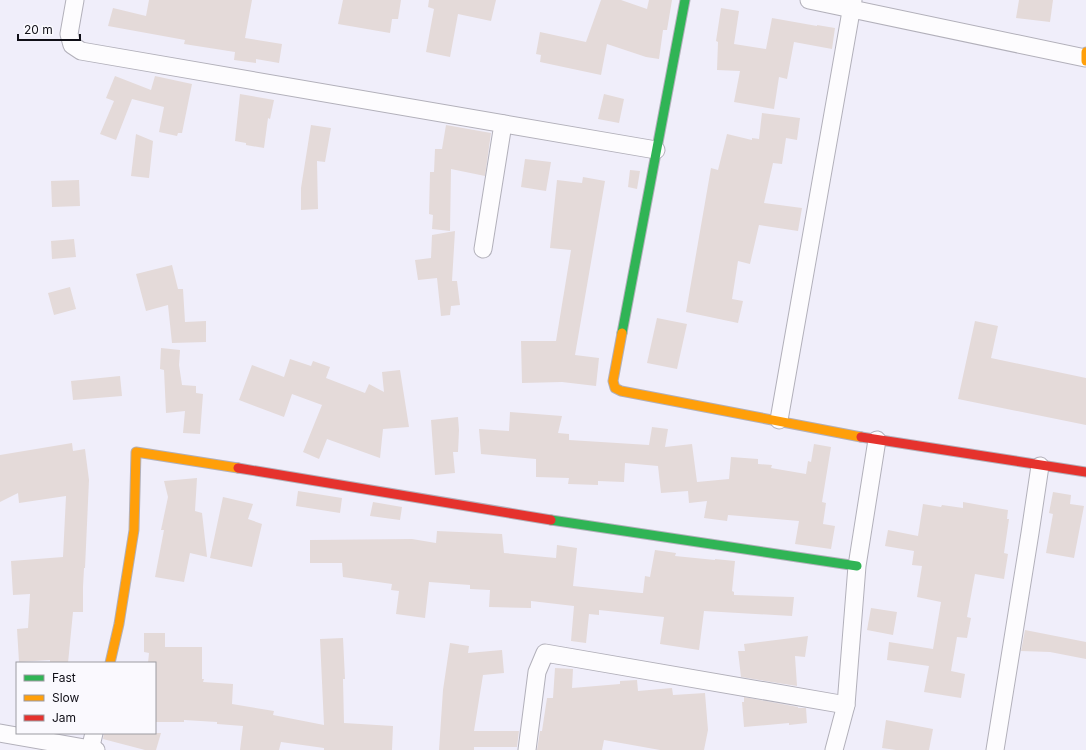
<svg xmlns="http://www.w3.org/2000/svg" width="1086" height="750" viewBox="0 0 1086 750" font-family="Inter,sans-serif">
	<rect width="100%" height="100%" fill="#f0eefa"/>
	<g fill="#e4dad9">
		<polygon points="149,0 252,0 245,38 282,44 279,63 256,59 256,63 234,60 235,52 184,44 185,40 108,26 113,8 146,16"/>
		<polygon points="343,0 401,0 398,19 392,19 390,33 338,24"/>
		<polygon points="429,0 496,0 491,21 458,14 450,57 426,52 434,9 428,7"/>
		<polygon points="601,0 621,0 647,9 649,0 672,0 667,30 663,30 659,59 646,57 607,44 601,75 540,62 541,55 536,54 540,32 586,42"/>
		<polygon points="1019,0 1053,0 1050,22 1016,18"/>
		<polygon points="721,8 739,11 734,44 766,49 772,18 817,26 817,25 835,28 832,49 794,42 787,79 779,77 774,109 734,102 740,71 717,70 718,42 716,41"/>
		<polygon points="115,76 151,90 155,76 192,84 182,133 178,133 177,136 159,132 164,107 132,99 116,140 100,134 114,101 106,98"/>
		<polygon points="240,94 274,100 270,119 268,118 264,148 246,145 246,143 235,141"/>
		<polygon points="604,94 624,99 619,123 598,119"/>
		<polygon points="762,113 800,118 797,140 786,138 782,164 773,163 764,203 802,208 798,231 759,225 750,264 738,261 732,299 743,301 738,323 686,312 711,168 718,170 727,134 752,140 752,138 759,139"/>
		<polygon points="311,125 331,128 325,162 317,161 318,209 301,210 301,188"/>
		<polygon points="446,125 491,133 485,176 451,169 450,231 432,229 433,215 429,214 430,172 434,172 435,149 442,149"/>
		<polygon points="136,134 153,141 149,178 131,176"/>
		<polygon points="525,159 551,162 546,191 521,187"/>
		<polygon points="630,170 640,171 637,189 628,187"/>
		<polygon points="583,177 605,181 575,355 599,358 596,386 562,382 522,383 521,341 556,341 571,250 550,248 557,180 582,183"/>
		<polygon points="79,180 80,206 52,207 51,181"/>
		<polygon points="455,231 452,281 457,281 460,305 451,306 450,315 441,316 437,278 418,280 415,260 431,258 432,235"/>
		<polygon points="74,239 76,257 52,259 51,241"/>
		<polygon points="172,265 178,289 183,289 185,322 206,321 206,342 172,343 168,305 146,311 136,274"/>
		<polygon points="70,287 76,309 54,315 48,293"/>
		<polygon points="657,318 687,324 677,369 647,363"/>
		<polygon points="975,321 998,326 991,358 1086,378 1086,425 958,399"/>
		<polygon points="161,348 180,350 179,365 182,385 196,386 196,393 203,394 200,434 183,433 185,411 166,413 164,370 160,369"/>
		<polygon points="290,359 311,366 313,361 330,367 326,378 365,393 369,384 384,392 382,372 400,370 409,427 383,429 380,458 327,439 319,459 303,452 322,405 292,394 284,417 239,400 252,365 284,377"/>
		<polygon points="120,376 122,396 73,400 71,381"/>
		<polygon points="510,412 562,416 558,433 569,434 569,440 649,445 652,427 668,429 665,447 692,444 697,482 729,479 731,457 758,459 758,464 772,465 771,468 806,474 808,461 811,462 814,444 831,447 822,502 826,503 823,524 835,526 831,549 795,544 799,521 728,515 727,521 704,518 707,501 689,503 688,491 661,493 658,466 625,463 624,482 598,481 598,485 568,484 569,478 536,477 536,459 481,454 479,429 509,431"/>
		<polygon points="458,417 459,430 458,452 453,452 455,473 435,475 431,420"/>
		<polygon points="72,443 73,451 85,449 89,480 85,568 84,568 83,587 83,612 73,612 68,663 50,663 50,660 19,662 17,629 28,628 30,594 13,595 11,561 63,557 66,496 19,503 18,493 0,502 0,455"/>
		<polygon points="197,478 195,511 202,513 207,557 190,553 184,582 155,577 164,530 161,530 168,497 164,481"/>
		<polygon points="298,491 342,498 340,513 296,506"/>
		<polygon points="1053,492 1071,495 1070,504 1084,506 1074,558 1046,553 1053,514 1049,513"/>
		<polygon points="223,497 253,504 248,519 262,524 252,567 210,558"/>
		<polygon points="373,502 402,507 400,520 370,516"/>
		<polygon points="963,502 1008,510 1007,519 1009,519 1004,553 1008,554 1004,579 975,574 967,617 971,618 967,638 957,637 951,671 965,674 961,698 924,692 929,666 887,660 889,642 933,649 941,602 917,597 922,566 912,565 914,551 885,546 888,530 918,536 923,504 941,507 942,505 963,508"/>
		<polygon points="437,531 502,534 504,553 556,558 557,545 577,548 573,586 641,593 643,593 645,576 650,577 655,550 676,553 675,556 715,560 715,559 735,561 732,591 734,592 734,595 794,597 792,616 704,611 699,650 660,644 664,617 599,610 599,615 589,614 586,643 571,641 574,606 531,601 531,608 489,607 490,590 470,589 470,585 429,582 425,618 396,614 399,591 391,590 392,584 343,577 342,563 310,563 310,540 412,539 436,543"/>
		<polygon points="871,608 897,612 893,635 867,630"/>
		<polygon points="1025,630 1086,642 1086,659 1050,652 1021,651"/>
		<polygon points="144,633 165,633 165,647 202,647 202,679 204,679 203,682 233,684 232,704 274,711 273,715 324,725 320,639 343,638 345,679 343,679 344,723 393,726 392,750 324,750 324,748 281,742 279,750 240,750 243,726 217,724 217,722 184,720 184,722 155,722 155,663 148,663 149,653 144,652"/>
		<polygon points="808,636 805,657 795,656 797,686 741,677 738,651 745,651 744,644"/>
		<polygon points="450,643 469,646 468,653 502,650 504,673 483,675 474,731 519,731 517,747 474,747 474,750 439,750 443,690"/>
		<polygon points="555,668 573,669 572,688 620,684 620,681 637,680 638,691 672,688 673,695 705,693 708,730 704,750 660,750 604,740 602,750 537,750 540,731 542,731 547,698 553,698"/>
		<polygon points="744,697 798,707 798,708 806,708 807,723 789,725 789,723 744,727 742,702 744,702"/>
		<polygon points="886,720 933,729 929,750 896,750 882,748"/>
		<polygon points="104,733 161,733 156,750 145,750 103,739"/>
	</g>
	<g fill="none" stroke-linecap="round" stroke-linejoin="round">
		<g stroke="#b2b0ba" stroke-width="19">
			<g id="street">
				<polyline points="75,0 69,34 72,45 81,51 656,150"/>
				<polyline points="809,0 1085,58"/>
				<polyline points="483,249 503,124"/>
				<polyline points="779,420 853,0"/>
				<polyline points="0,733 96,750"/>
				<polyline points="90,750 94,733"/>
				<polyline points="527,750 537,672 545,653 846,705"/>
				<polyline points="834,750 846,705 857,566 877,440"/>
				<polyline points="995,750 1030,533 1040,466"/>
			</g>
		</g>
		<g stroke="#b2b0ba" stroke-width="11">
			<g id="fast">
				<polyline points="622,333 685,0"/>
				<polyline points="551,520 857,566"/>
			</g>
		</g>
		<g stroke="#b2b0ba" stroke-width="11">
			<g id="slow">
				<polyline points="1086,52 1086,61"/>
				<polyline points="622,333 613,381 615,388 621,391 861,437"/>
				<polyline points="110,663 119,624 134,530 136,452 238,468"/>
			</g>
		</g>
		<g stroke="#b2b0ba" stroke-width="11">
			<g id="jam">
				<polyline points="861,437 1086,472"/>
				<polyline points="238,468 551,520"/>
			</g>
		</g>
		<use href="#street" stroke="#fdfcfe" stroke-width="17"/>
		<use href="#fast" stroke="#30b455" stroke-width="9"/>
		<use href="#slow" stroke="#ff9f0a" stroke-width="9"/>
		<use href="#jam" stroke="#e5322d" stroke-width="9"/>
	</g>
	<rect x="16" y="662" width="140" height="72" fill="#faf9fe" stroke="#9c9ba2"/>
	<rect x="24" y="675" width="20" height="6" fill="#30b455" stroke="#9c9ba2"/>
	<text x="52" y="682" font-size="12" fill="#100f17">Fast</text>
	<rect x="24" y="695" width="20" height="6" fill="#ff9f0a" stroke="#9c9ba2"/>
	<text x="52" y="702" font-size="12" fill="#100f17">Slow</text>
	<rect x="24" y="715" width="20" height="6" fill="#e5322d" stroke="#9c9ba2"/>
	<text x="52" y="722" font-size="12" fill="#100f17">Jam</text>
	<path d="M18 34v6h62v-6" fill="none" stroke="#100f17" stroke-width="2"/>
	<text x="24" y="34" font-size="12" fill="#100f17" stroke="#faf9fe" stroke-width="3" paint-order="stroke">20 m</text>
</svg>
